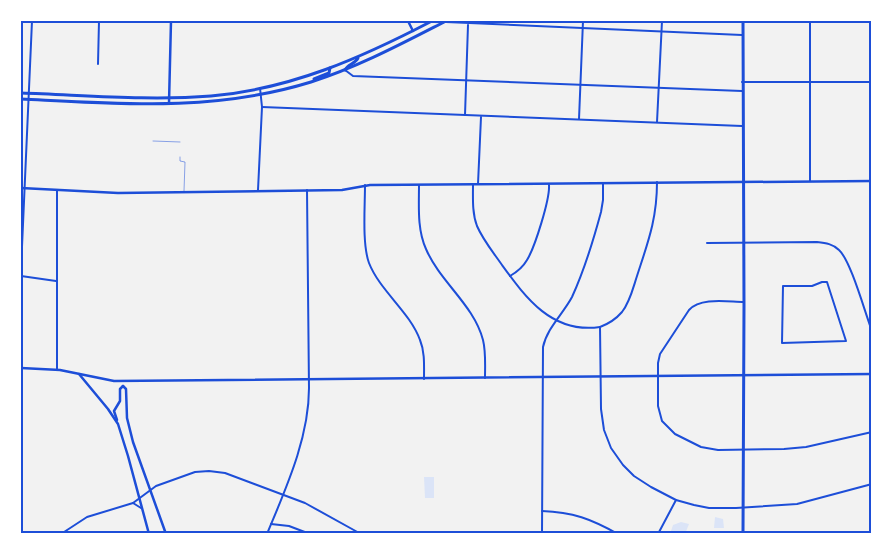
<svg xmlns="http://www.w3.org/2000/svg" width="893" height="555" viewBox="0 0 893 555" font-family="'Alegreya Sans',sans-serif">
	<rect width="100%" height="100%" fill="#f2f2f2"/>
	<g fill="#dbe4f7">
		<polygon points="424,477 434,477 434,498 425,498"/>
		<polygon points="715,517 723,519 724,528 714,528"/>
		<polygon points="681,522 689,524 685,534 677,534 671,531 673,525"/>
	</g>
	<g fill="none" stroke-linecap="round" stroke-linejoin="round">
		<g stroke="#1d4ed8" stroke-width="0.5">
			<polyline points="153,141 180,142"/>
			<polyline points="180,157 180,161 185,162 184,191"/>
		</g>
		<g stroke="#1d4ed8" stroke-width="2">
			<polyline points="810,21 810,181"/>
			<polyline points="446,22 742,35"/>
			<polyline points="98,64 99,21"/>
			<polyline points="345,70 353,76 742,91"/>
			<polyline points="742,82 872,82"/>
			<polyline points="262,107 742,126"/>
			<polyline points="465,115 468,25"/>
			<polyline points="579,119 583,21"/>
			<polyline points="657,122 662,21"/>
			<path d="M657,182C657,219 648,242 637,276C633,288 630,302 622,312C616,319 608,324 600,327L601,409L604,430L611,448L623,465L634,476L651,487L676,500L694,505L709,508H736L797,504L872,484"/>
			<path d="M473,184C473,198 472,213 477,226C483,240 493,252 502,265C526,298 552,334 600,327"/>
			<polyline points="478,184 481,117"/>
			<path d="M365,185C365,207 362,244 369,263C380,291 410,312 420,340C425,352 424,366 424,379"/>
			<path d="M419,185C419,206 417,229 426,249C440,282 474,305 483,340C486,352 485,366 485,378"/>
			<polyline points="258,190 262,107 260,88"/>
			<path d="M707,243L817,242C826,243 833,244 839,250C851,261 865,313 872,331"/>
			<polyline points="21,269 32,21"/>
			<polyline points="21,276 56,281"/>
			<path d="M510,276C517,272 523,267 527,260C535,247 550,199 549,185"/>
			<polygon points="822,282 827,282 846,341 782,343 783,286 812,286"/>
			<path d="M744,302C728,302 701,297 689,310L660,354L658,363V406L662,421L675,434L701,447L718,450L784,449L806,447L872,432"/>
			<polyline points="57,369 57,190"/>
			<polyline points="133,503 141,508"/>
			<path d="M542,511C573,512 591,519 618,534"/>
			<polyline points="271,524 289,526 310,534"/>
			<polyline points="61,534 87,517 133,503 156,486 195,472 209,471 225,473 305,503 361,534"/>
			<path d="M267,534C286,488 309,438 309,388L307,190"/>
			<path d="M542,534L543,347C547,328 563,314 572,297C583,273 594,238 601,212L603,200V183"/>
			<polyline points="658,534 676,500"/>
		</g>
		<g stroke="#1d4ed8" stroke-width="2.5">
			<polyline points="407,21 443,22"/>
			<polyline points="408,21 413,31"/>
			<polyline points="169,103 171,21"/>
			<polyline points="21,188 118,193 342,190 370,185 872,181"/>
		</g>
		<g stroke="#1d4ed8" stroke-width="2.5">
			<polyline points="21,368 60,370 114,381 872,374"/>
			<polyline points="79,374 108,409 118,424 128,456 149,534"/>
			<polyline points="123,386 126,389 127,418 133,442 166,534"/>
			<polyline points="117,420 114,411 120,401 120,389 123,386"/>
		</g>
		<g stroke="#1d4ed8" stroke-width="3">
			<polyline points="743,21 744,305 743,534"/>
			<path d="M345,70C348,64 355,64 358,58"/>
			<polyline points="314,79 329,73 330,68"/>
			<path d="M21,93C84,95 148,101 211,96C291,89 361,58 432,21"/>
			<path d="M21,99C121,104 214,112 311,82C358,67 401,44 446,21"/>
		</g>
	</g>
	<rect width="893" height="555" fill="none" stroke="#ffffff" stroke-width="45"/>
	<rect x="22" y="22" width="848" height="510" fill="none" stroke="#1d4ed8" stroke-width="2"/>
</svg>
